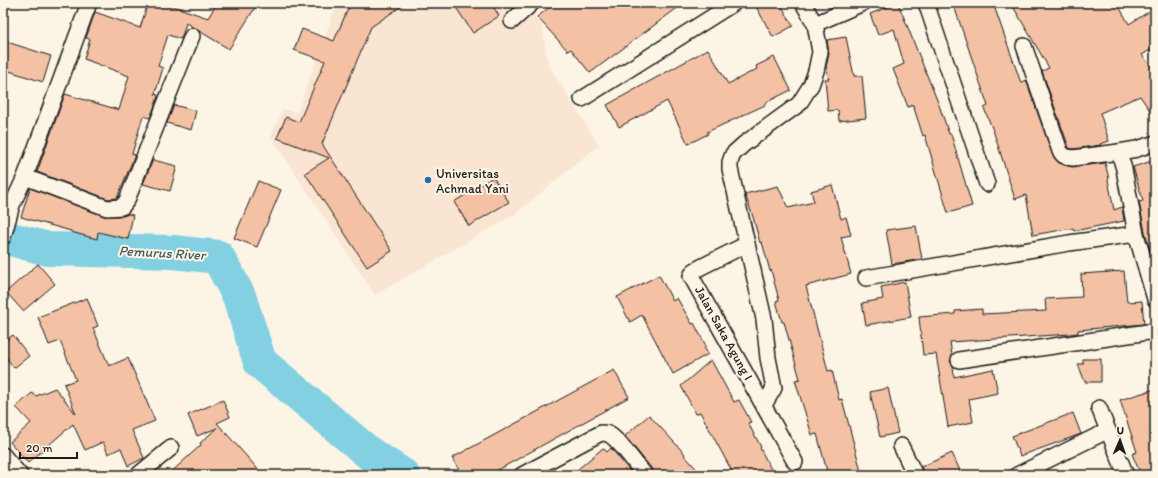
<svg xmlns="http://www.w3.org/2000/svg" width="1158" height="478" viewBox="0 0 1158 478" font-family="Itim,sans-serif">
	<rect width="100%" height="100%" fill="#fcf5e5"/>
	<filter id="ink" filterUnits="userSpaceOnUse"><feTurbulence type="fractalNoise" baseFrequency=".025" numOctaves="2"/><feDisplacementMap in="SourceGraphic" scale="8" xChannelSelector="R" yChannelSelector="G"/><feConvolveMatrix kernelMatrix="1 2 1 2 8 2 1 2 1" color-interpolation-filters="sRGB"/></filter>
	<g filter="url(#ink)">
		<polygon fill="#fae5d2" points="340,3 524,3 542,25 548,64 599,145 514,215 375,295 271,137 283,109 297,113 336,6"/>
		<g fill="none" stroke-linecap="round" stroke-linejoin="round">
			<polyline stroke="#82d0e1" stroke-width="34" points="3,237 48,249 173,252 218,257 239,296 260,362 370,454 403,475"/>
		</g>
		<g fill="#f4c1a5" stroke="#1c1c1c">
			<polygon points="148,3 164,3 208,18 217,3 258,3 229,49 186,23 181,39 168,35 158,66 163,68 155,94 158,95 157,100 150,118 143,116 132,154 135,155 117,198 108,199 37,172 65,94 119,110 129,76 84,59 90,39 86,38 95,12 140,28"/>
			<polygon points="357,3 406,3 371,27 322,144 392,251 367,267 305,173 329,158 277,138 286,117 299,122 325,61 294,50 302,29 334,41 348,9"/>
			<polygon points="453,3 491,3 499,16 473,33"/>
			<polygon points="555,3 684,3 590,73 571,49 568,51 537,17"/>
			<polygon points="754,3 780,3 793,26 773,37"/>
			<polygon points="889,3 898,3 939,105 949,134 951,134 972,206 948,213 925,135 923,136 913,105 908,107 893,69 904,64 894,29 878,35 870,14 888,7 887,4"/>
			<polygon points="953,3 993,3 1021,83 1026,80 1053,156 1059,163 1072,167 1105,163 1109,179 1108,180 1114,210 1122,207 1124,221 1074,231 1073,228 1033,235 1026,195 1015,199 994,133 984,108 988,106"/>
			<polygon points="1011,3 1117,3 1129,24 1150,11 1155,19 1155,47 1142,55 1155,72 1155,118 1140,96 1100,113 1109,141 1100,144 1101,145 1073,149 1069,148 1042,71 1049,68"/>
			<polygon points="846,37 854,76 862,76 866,118 839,121 838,110 828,111 825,79 829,79 826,67 829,54 827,40"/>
			<polygon points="7,42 51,56 43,82 3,69 3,54"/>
			<polygon points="708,49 728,84 757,69 756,66 774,57 791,90 765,103 765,105 707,132 708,134 688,144 667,101 619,127 607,105"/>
			<polygon points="174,105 196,111 191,130 167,123"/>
			<polygon points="153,160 177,166 170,191 143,184"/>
			<polygon points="1155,160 1155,253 1151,253 1145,232 1139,202 1143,201 1133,167"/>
			<polygon points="493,177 509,202 469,226 454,202"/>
			<polygon points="258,181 281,190 257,247 234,238"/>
			<polygon points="832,185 841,219 846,217 851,235 841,237 851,274 806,286 828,371 832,370 839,400 842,399 862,475 828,475 817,434 812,435 795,380 800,379 784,322 782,322 776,301 779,300 771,270 770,271 762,242 760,243 753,217 745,194 778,186 788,208 814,202 811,191"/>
			<polygon points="30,188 104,216 123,216 128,214 133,215 128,239 98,232 97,239 71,232 71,231 21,217"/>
			<polygon points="916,226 922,259 892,264 886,230"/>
			<polygon points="38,264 55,284 23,311 6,292"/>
			<polygon points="1124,271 1127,302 1142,301 1144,324 1078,330 1078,333 1070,334 950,342 952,355 950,361 953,366 954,377 993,369 998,393 969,399 973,422 948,427 936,354 923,355 919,317 955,314 955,311 982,309 982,314 1046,311 1045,299 1082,297 1081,274"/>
			<polygon points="659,275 673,301 677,298 692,324 694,323 706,346 704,347 708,354 673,374 642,315 630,322 617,297"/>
			<polygon points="905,282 911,317 866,325 862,303 883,299 881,287"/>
			<polygon points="87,298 98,326 93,328 109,366 128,358 155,421 132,430 144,458 128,466 121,448 108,454 103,442 85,450 73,424 28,463 10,442 31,423 16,407 32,393 36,396 55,388 76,414 64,384 76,380 60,341 49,345 38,317"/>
			<polygon points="13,335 29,356 14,368 3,353 3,342"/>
			<polygon points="1083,359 1101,359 1101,382 1085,382 1078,364 1083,364"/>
			<polygon points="711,360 734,402 739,400 751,422 748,423 761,447 760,448 774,475 734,475 700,412 696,414 681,386"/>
			<polygon points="614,370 629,397 489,475 462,475 452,458"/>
			<polygon points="888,388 898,433 880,437 870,392"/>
			<polygon points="1155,389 1155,475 1141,475 1132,454 1137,452 1120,400"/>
			<polygon points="223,400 230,417 217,423 263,475 168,475 201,445 200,443 217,428 197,436 188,415"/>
			<polygon points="1073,413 1081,434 1020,456 1012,436"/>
			<polygon points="649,415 685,454 684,455 702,475 654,475 652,469 625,436"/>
			<polygon points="603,448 607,452 611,448 633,475 571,475"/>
			<polygon points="952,453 962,475 924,475 921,467"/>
		</g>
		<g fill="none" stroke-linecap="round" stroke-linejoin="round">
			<g stroke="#1c1c1c" stroke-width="18">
				<g id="street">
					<polyline points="926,3 987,184"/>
					<polyline points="512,21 532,3"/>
					<polyline points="815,24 863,3"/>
					<polyline points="1024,46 1060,151 1063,155 1067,157 1073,158 1119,152"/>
					<polyline points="582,99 734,3"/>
					<polyline points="25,177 107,208 122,207 127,200 192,36"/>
					<polyline points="1136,234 1124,169 1119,152 1137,149 1155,143"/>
					<polyline points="3,237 12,205 25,177 89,3"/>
					<polyline points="747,244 701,267 694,271 691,276 795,462"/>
					<polyline points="866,278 1069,243 1136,234 1155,299"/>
					<polyline points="959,360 1155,331"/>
					<polyline points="764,405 774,388 768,358 764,319 730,169 730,162 733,154 744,144 799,104 811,85 816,71 820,52 815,24 803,3"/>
					<polyline points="1099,408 1126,475"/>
					<polyline points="901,446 915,475"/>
					<polyline points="3,455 20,475"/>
					<polyline points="138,475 171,448"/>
					<path d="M522,475L601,433C604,433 607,433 610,435C622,443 635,464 645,475"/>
					<polyline points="1017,475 1107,431"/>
				</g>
			</g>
			<use href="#street" stroke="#fcf5e5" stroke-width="15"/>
		</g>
	</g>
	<circle fill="#1f6fb2" stroke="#fcf5e5" stroke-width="1.5" cx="428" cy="180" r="4"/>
	<g text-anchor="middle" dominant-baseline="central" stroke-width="4" stroke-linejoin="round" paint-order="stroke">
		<g font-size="13" fill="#1c1c1c" stroke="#fcf5e5" text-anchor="start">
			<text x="436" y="173">Universitas<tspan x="436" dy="15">Achmad Yani</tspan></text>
		</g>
		<g font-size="13" fill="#1c1c1c" stroke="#fcf5e5">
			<text transform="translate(724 333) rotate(61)">Jalan Saka Agung I</text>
		</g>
		<g font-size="14" font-style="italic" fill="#405b61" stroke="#fcf5e5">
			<text transform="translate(162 253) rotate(3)">Pemurus River</text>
		</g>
	</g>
	<rect width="1158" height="478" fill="none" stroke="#fcf5e5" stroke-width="16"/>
	<rect x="8" y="8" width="1142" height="462" fill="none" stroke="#1c1c1c" stroke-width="1.5" filter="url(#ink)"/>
	<g transform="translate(1120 440) rotate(2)" stroke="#fcf5e5" stroke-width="3" paint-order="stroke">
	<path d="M0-3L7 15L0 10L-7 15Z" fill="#1c1c1c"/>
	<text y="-6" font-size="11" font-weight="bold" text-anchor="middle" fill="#1c1c1c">U</text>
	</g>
	<path d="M20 452v6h57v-6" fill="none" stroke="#1c1c1c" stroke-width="2"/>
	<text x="26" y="452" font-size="12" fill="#1c1c1c" stroke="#fcf5e5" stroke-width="3" paint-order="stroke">20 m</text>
</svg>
